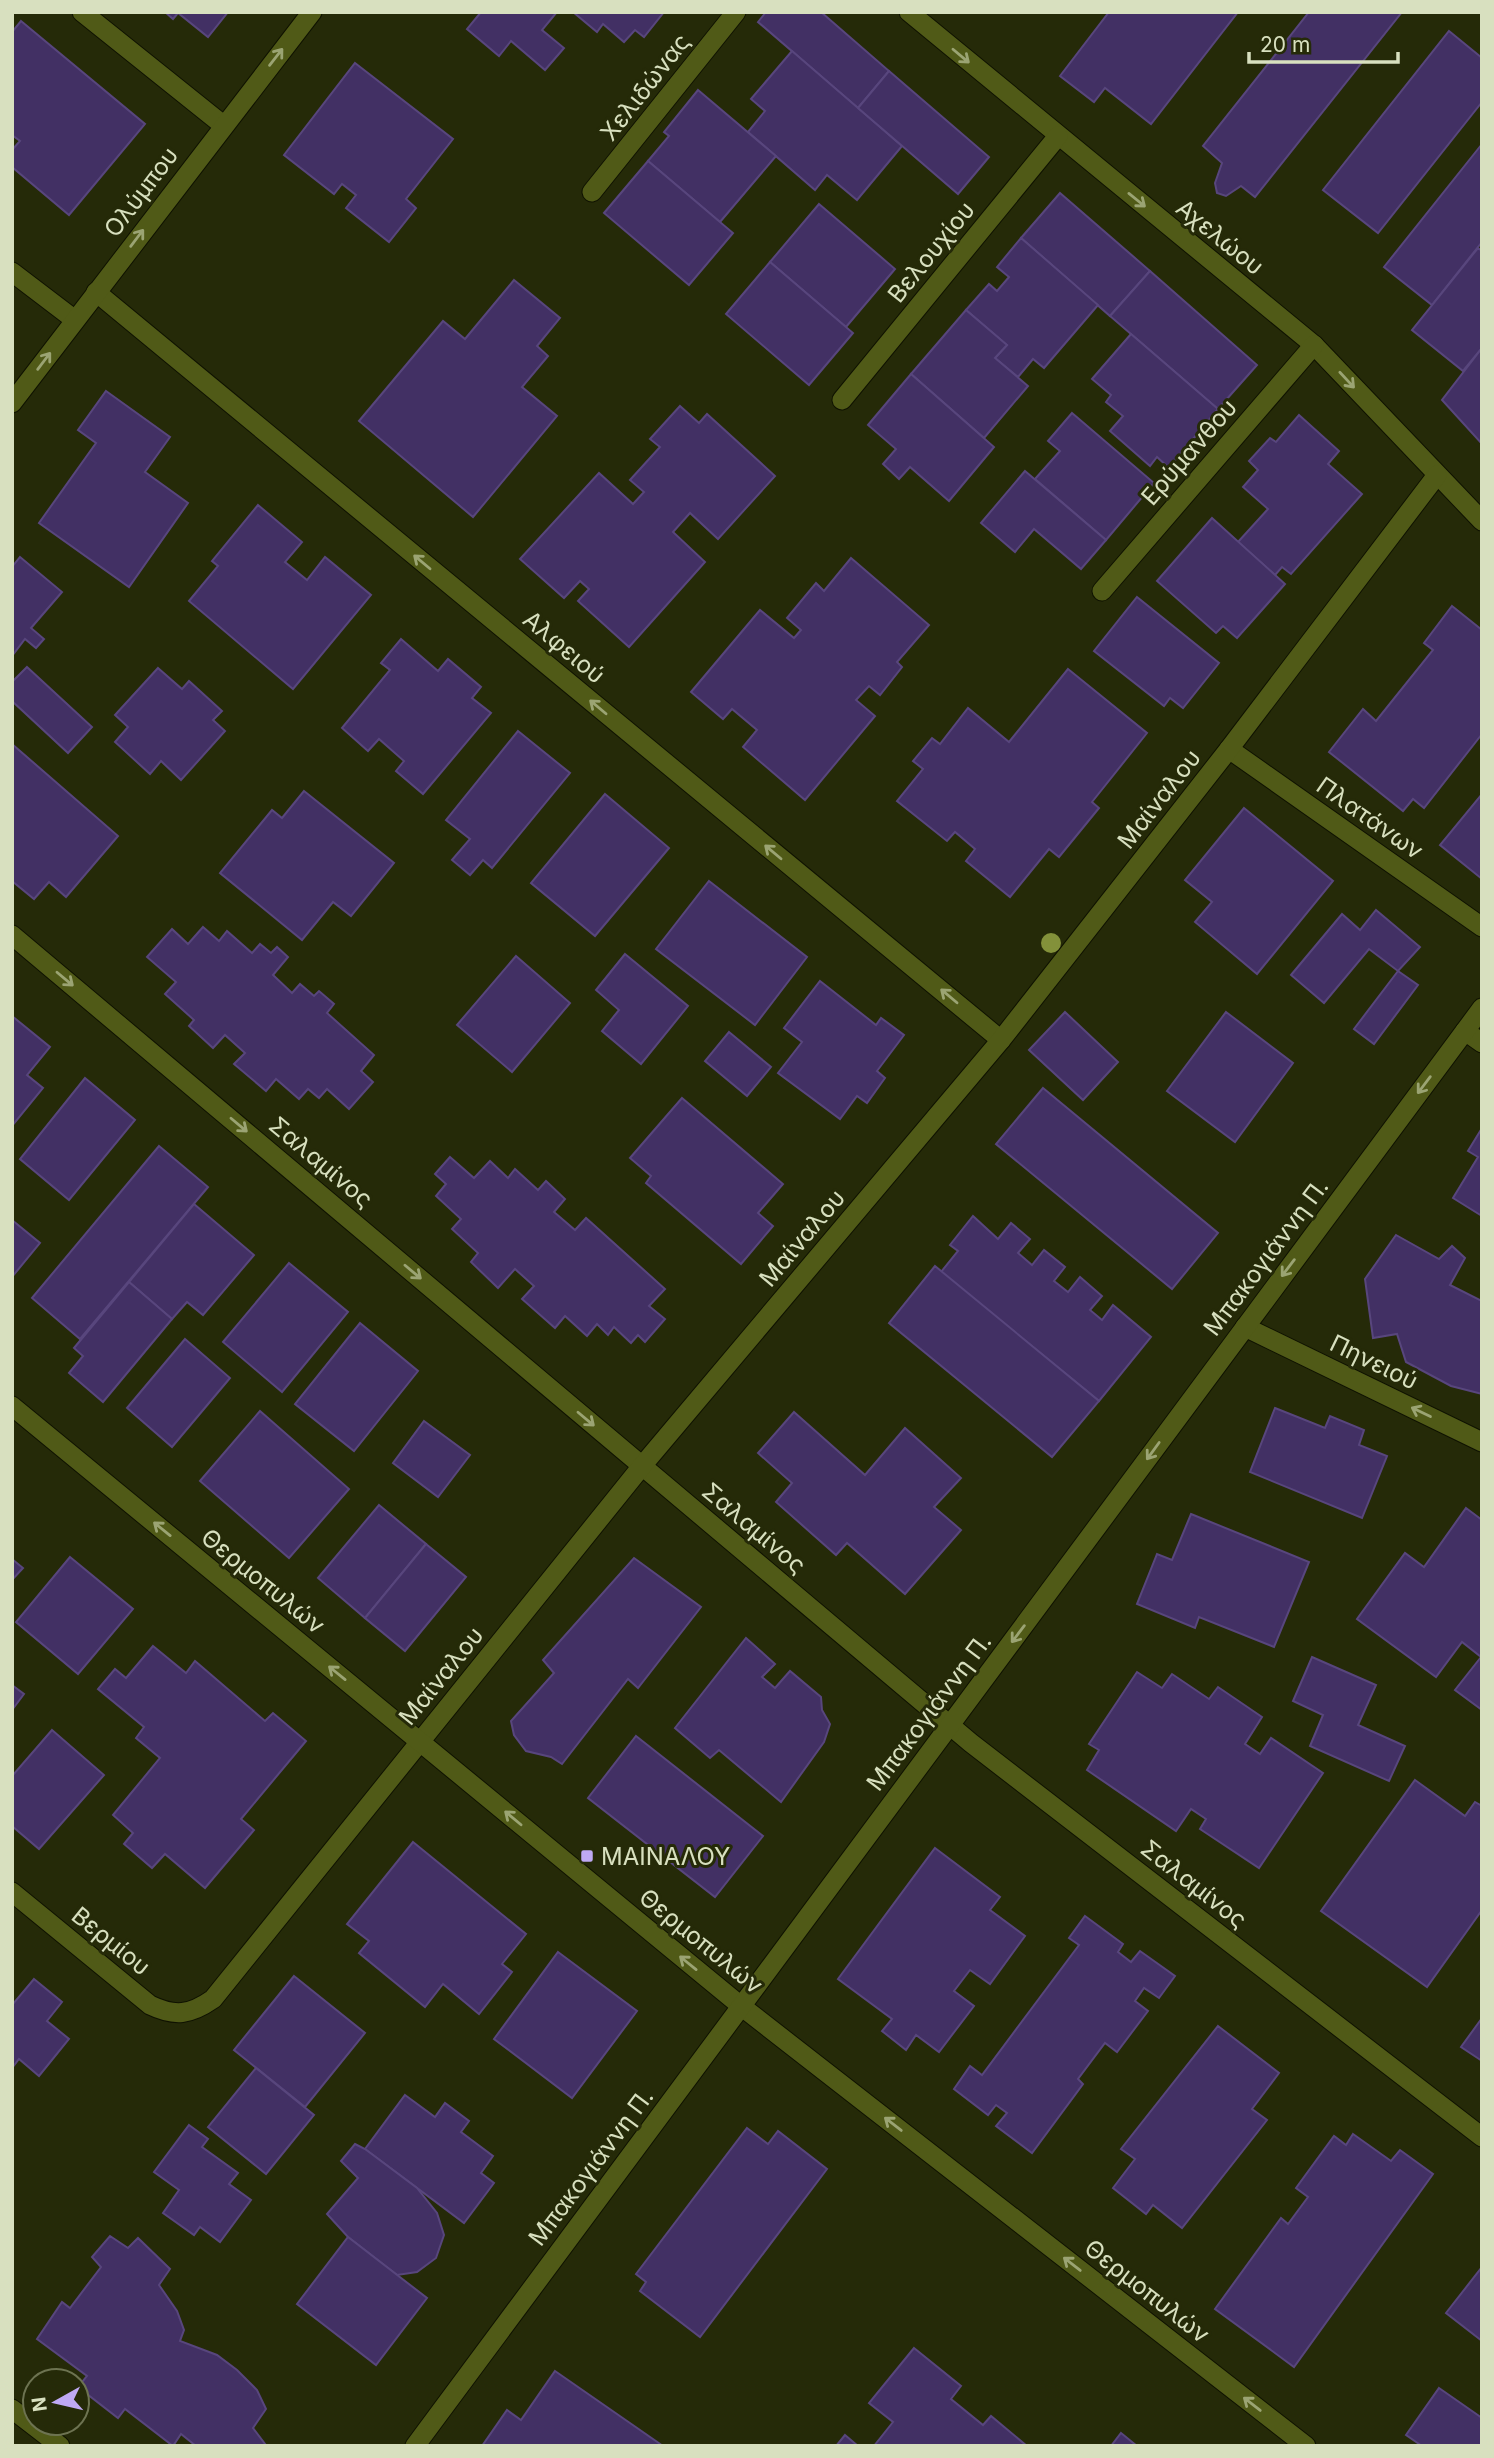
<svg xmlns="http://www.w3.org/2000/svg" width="1494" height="2458" viewBox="0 0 1494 2458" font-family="Inter,sans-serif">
	<rect width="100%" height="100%" fill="#252a08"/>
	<g fill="#423064" stroke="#58467d" stroke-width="2">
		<polygon points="165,12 228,12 208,37 178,13 173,19"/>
		<polygon points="481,12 557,12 542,30 564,48 545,70 511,41 499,56 467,29"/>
		<polygon points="573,12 664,12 644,37 635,30 624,42 603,24 597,32"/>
		<polygon points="766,12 821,12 889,71 858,108 758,22"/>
		<polygon points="1109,12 1238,12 1151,124 1105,88 1094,102 1060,76"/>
		<polygon points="1309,12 1402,12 1255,197 1241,186 1226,196 1217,193 1215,183 1222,163 1203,146"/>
		<polygon points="21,21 145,124 69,215 12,167 12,150 20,141 12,135 12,32"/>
		<polygon points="1449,31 1482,58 1482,102 1378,233 1323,190"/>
		<polygon points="792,51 902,146 857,200 827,175 815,190 748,132 765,111 751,99"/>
		<polygon points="355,63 453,139 406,199 416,208 389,242 346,208 356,195 342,184 334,194 284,155"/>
		<polygon points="889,71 989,157 958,194 858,108"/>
		<polygon points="698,90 776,156 720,222 648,161 669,136 664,132"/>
		<polygon points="1482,144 1482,242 1432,305 1384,267"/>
		<polygon points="648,161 733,233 689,285 604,213"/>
		<polygon points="1060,193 1150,271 1110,316 1021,238"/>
		<polygon points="819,204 895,269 846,327 770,262"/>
		<polygon points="1021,238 1098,305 1044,368 1033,359 1018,377 995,358 1007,345 966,310 989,284 997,291 1009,277 997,267"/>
		<polygon points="1478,248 1482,251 1482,348 1463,371 1412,330"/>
		<polygon points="770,262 853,333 809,385 726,314"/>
		<polygon points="1150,271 1257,365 1218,409 1110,316"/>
		<polygon points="514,280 560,318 537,346 548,356 522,387 557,416 473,517 359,421 443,321 465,339"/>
		<polygon points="966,310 1007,345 995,358 1028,386 984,438 911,374"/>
		<polygon points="1131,334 1218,409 1169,468 1157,457 1150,466 1110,431 1123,416 1106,402 1111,395 1092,379"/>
		<polygon points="1482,348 1482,444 1442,400"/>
		<polygon points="911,374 994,447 949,501 910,467 899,479 883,464 896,449 868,425"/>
		<polygon points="106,391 170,437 145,472 188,503 129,587 39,523 96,443 78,430"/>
		<polygon points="680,406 699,423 707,414 775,476 718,539 690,513 673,532 705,562 629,647 578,601 589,589 580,581 564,598 520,559 599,473 633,504 644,492 630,480 660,447 650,439"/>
		<polygon points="1072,413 1154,483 1106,540 1035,479 1060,451 1048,441"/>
		<polygon points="1299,415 1339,451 1328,464 1362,494 1291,574 1282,567 1275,575 1238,542 1268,509 1243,487 1258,470 1249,461 1270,438 1276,442"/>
		<polygon points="1025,471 1106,540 1081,569 1034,529 1015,552 981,523"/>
		<polygon points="258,505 302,542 285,562 307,580 325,557 371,595 293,689 189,601 218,566 212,561"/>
		<polygon points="1212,518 1285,584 1237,638 1223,626 1216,633 1157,581"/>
		<polygon points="20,557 62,592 31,628 44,639 36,648 25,639 12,656 12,567"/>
		<polygon points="851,558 929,625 897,662 902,667 880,695 869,686 856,700 875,716 805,800 743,747 757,730 732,709 723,719 691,692 760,610 794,638 801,630 787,618 816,583 824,591"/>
		<polygon points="1137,597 1219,663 1183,708 1170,698 1164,706 1094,651"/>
		<polygon points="1452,606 1482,630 1482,734 1424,808 1413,799 1403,811 1329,752 1363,709 1376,721 1433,650 1424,643"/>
		<polygon points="401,639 438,671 448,659 481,687 472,698 491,713 423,794 396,771 404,761 379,739 368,751 342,728 390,670 381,663"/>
		<polygon points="27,667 92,727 68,753 12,701 12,682"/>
		<polygon points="158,668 182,689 189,681 222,711 213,720 225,731 181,780 161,761 150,774 115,742 128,727 115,715"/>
		<polygon points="1068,669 1147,733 1092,802 1099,808 1059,857 1049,849 1010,897 966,861 975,849 955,832 947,841 897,801 923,769 913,761 932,738 940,744 968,708 1009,742"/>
		<polygon points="518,731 570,773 492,868 483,860 470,875 452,860 470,839 446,820"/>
		<polygon points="12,744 118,836 66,897 49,882 34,899 12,881"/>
		<polygon points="304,791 394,863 351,916 333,902 302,940 220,873 272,810 282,818"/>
		<polygon points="605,794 669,848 595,936 531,883"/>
		<polygon points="1482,794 1482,879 1440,845"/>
		<polygon points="1244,808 1333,881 1257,974 1195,922 1212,902 1185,880"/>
		<polygon points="709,881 807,957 755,1025 656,949"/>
		<polygon points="1376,910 1420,947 1398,971 1369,949 1324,1003 1291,975 1342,914 1360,930"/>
		<polygon points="203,927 219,941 227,931 252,953 260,944 271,953 277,947 288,957 273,975 292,993 300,984 314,996 319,991 334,1004 327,1013 374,1055 361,1071 373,1082 349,1109 327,1089 319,1098 308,1089 299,1099 276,1079 266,1091 234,1064 245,1053 225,1035 213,1048 189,1026 194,1020 165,994 176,982 147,957 172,929 188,944"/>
		<polygon points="625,954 688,1006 641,1064 602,1031 619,1010 596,990"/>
		<polygon points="516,956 570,1003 512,1072 457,1025"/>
		<polygon points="1398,971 1418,985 1374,1044 1354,1029"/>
		<polygon points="820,981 876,1025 881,1018 904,1035 877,1071 885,1078 867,1103 857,1096 840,1119 778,1073 802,1042 784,1028"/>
		<polygon points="1065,1012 1118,1062 1083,1100 1029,1050"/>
		<polygon points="1226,1012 1293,1063 1235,1142 1167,1091"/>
		<polygon points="12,1016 50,1047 27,1075 43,1088 12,1126"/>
		<polygon points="729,1032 771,1067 747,1096 705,1061"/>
		<polygon points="85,1078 135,1120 69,1200 20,1159"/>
		<polygon points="1043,1088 1218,1233 1172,1289 996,1144"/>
		<polygon points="682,1098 783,1184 758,1213 773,1226 741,1264 646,1183 651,1176 630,1158"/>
		<polygon points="1482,1128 1482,1216 1453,1198 1478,1157 1468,1151"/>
		<polygon points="159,1146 208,1187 80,1339 32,1298"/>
		<polygon points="450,1157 474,1178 490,1161 508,1178 515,1169 538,1190 546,1181 565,1199 554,1212 575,1230 586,1218 665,1289 649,1306 665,1319 645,1342 638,1335 631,1343 614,1327 608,1335 597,1324 587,1336 565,1316 555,1328 522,1299 534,1286 515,1269 498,1288 471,1262 478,1253 452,1229 461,1219 436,1196 446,1184 435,1174"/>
		<polygon points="194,1204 254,1255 203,1315 187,1302 172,1319 129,1282"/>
		<polygon points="973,1216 998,1239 1011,1223 1030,1239 1018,1253 1032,1265 1044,1250 1065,1267 1054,1281 1068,1292 1080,1277 1102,1296 1090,1310 1102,1320 1113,1305 1151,1337 1099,1401 941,1272 958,1251 950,1245"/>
		<polygon points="12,1220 40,1243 12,1277"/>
		<polygon points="1396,1235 1439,1259 1452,1246 1465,1258 1450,1285 1482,1301 1482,1394 1451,1386 1406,1362 1397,1334 1373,1338 1365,1279"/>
		<polygon points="289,1263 348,1312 282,1392 223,1342"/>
		<polygon points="935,1266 1099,1401 1052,1457 889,1323"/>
		<polygon points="129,1282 172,1319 103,1402 69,1373 83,1356 74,1348"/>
		<polygon points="360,1323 418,1371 354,1451 295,1404"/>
		<polygon points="185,1339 230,1378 172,1447 127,1408"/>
		<polygon points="1275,1408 1325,1428 1330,1416 1364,1430 1359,1445 1387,1456 1362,1518 1250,1472"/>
		<polygon points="260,1411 349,1489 289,1558 200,1481"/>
		<polygon points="794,1412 865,1475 905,1428 961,1478 934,1507 961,1530 905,1594 847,1543 836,1555 776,1502 792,1483 758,1453"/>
		<polygon points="424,1421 470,1455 438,1497 393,1463"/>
		<polygon points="379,1505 426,1544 365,1618 318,1578"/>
		<polygon points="1466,1508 1482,1520 1482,1710 1455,1690 1481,1657 1462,1642 1436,1677 1357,1619 1405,1553 1424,1567"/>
		<polygon points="1191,1514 1309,1562 1274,1647 1199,1617 1195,1628 1137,1604 1157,1554 1172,1560"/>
		<polygon points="426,1544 466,1577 405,1651 365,1618"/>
		<polygon points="70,1557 133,1609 78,1674 16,1622"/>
		<polygon points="634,1558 701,1607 638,1688 628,1679 562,1764 551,1757 526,1751 514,1735 511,1721 554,1673 543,1660"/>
		<polygon points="12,1559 23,1568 12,1580"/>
		<polygon points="746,1638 775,1664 762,1677 775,1688 790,1671 821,1697 822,1710 830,1724 824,1742 781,1802 719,1750 710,1758 675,1728"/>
		<polygon points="153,1646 186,1673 195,1661 265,1721 273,1713 306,1741 241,1819 254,1830 205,1888 165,1854 152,1868 124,1844 133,1833 113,1815 160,1758 136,1738 144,1727 98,1689 115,1669 126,1678"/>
		<polygon points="1312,1657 1376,1685 1358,1725 1405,1746 1389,1781 1310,1746 1323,1715 1293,1701"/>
		<polygon points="1137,1672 1162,1688 1172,1674 1209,1699 1218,1687 1262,1717 1245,1744 1260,1754 1271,1738 1323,1773 1259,1868 1200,1829 1206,1819 1191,1809 1176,1831 1087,1770 1099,1750 1089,1744"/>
		<polygon points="12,1685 24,1694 12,1710"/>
		<polygon points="52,1730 104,1775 39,1849 12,1826 12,1776"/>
		<polygon points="636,1736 763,1836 715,1897 588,1798"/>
		<polygon points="1415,1780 1465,1816 1475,1802 1482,1806 1482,1910 1427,1987 1321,1911"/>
		<polygon points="413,1842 526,1934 502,1964 512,1972 479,2014 443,1984 425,2007 359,1953 369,1941 347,1924"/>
		<polygon points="935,1848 1000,1897 990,1910 1025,1936 990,1984 970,1970 954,1991 974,2006 939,2052 916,2035 906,2050 882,2031 892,2019 838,1979"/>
		<polygon points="1085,1916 1123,1944 1118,1952 1131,1962 1140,1951 1175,1976 1159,1998 1144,1988 1135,2001 1148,2011 1117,2052 1105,2043 1078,2079 1083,2084 1032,2153 996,2126 1007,2113 996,2105 988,2115 954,2089 970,2066 982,2075 1079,1945 1069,1938"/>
		<polygon points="558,1952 637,2011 572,2098 494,2039"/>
		<polygon points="294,1976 365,2033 305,2107 234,2050"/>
		<polygon points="34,1979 62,2002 47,2021 69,2039 39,2076 19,2059 12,2068 12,2005"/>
		<polygon points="1482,2018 1482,2061 1461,2047"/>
		<polygon points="1218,2026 1279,2073 1252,2109 1267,2120 1182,2228 1153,2205 1146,2214 1113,2188 1135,2159 1121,2149"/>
		<polygon points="256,2068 314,2115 266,2174 208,2127"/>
		<polygon points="405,2095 435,2117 445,2103 469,2121 461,2132 493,2156 481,2173 494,2183 464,2223 365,2149"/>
		<polygon points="189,2125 208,2139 202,2147 238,2173 229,2184 251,2200 220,2242 200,2227 194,2235 163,2213 179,2190 154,2172"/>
		<polygon points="747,2128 768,2144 778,2131 827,2169 700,2337 640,2291 646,2282 636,2274"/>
		<polygon points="1353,2134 1391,2161 1400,2150 1433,2174 1294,2367 1215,2309 1281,2218 1288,2224 1308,2197 1296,2188 1334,2136 1346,2145"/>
		<polygon points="355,2144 365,2149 417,2188 437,2213 444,2235 436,2258 417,2272 397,2275 348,2237 327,2214 358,2178 341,2161"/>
		<polygon points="110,2236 128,2248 138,2238 170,2269 159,2285 177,2311 184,2330 180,2341 217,2355 237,2370 257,2390 266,2409 253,2428 265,2444 263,2446 196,2446 181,2434 173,2446 125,2409 118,2418 78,2387 87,2376 37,2339 62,2302 70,2308 101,2267 92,2257"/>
		<polygon points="348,2237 427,2298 376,2365 297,2304"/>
		<polygon points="1482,2267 1482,2341 1446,2313"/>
		<polygon points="914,2348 961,2386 951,2399 983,2425 991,2416 1027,2446 874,2446 893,2422 869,2403"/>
		<polygon points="555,2371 663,2446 482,2446 507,2410 521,2420"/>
		<polygon points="1439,2388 1482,2418 1482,2446 1422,2446 1406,2435"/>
		<polygon points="1121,2433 1137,2446 1111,2446"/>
		<polygon points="845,2435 858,2446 836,2446"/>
	</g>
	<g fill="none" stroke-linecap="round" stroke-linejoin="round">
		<g stroke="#0f1201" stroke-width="21">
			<g id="minor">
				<polyline points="82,12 223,125"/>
				<polyline points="909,12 1314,345 1482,521"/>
				<polyline points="592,192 736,12"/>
				<polyline points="96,292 1001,1040"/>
				<polyline points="842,400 1058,136"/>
				<polyline points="1102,591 1314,345"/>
				<polyline points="1229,749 1482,927"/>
				<polyline points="12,935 971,1743 1482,2137"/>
				<polyline points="1465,1031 1482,1043"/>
				<polyline points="1245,1327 1482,1442"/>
				<path d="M12,1892L150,2005C175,2017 190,2015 213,1999L642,1466L1001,1040L1229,749L1437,475"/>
				<polyline points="12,2409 60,2446"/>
			</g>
		</g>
		<g stroke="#0f1201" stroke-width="21">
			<g id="tertiary">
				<polyline points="12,272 75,320"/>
				<polyline points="12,403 312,12"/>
				<polyline points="12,1406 741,2006 1306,2446"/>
				<polyline points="415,2446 1482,1008"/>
			</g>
		</g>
		<use href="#minor" stroke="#505a17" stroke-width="19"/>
		<use href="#tertiary" stroke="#505a17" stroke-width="19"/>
	</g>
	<circle fill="#83913a" cx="1051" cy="943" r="10"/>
	<defs><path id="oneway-shaft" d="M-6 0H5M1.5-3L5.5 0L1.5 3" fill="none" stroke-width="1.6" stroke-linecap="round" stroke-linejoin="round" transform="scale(1.75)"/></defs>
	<g stroke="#9ba473">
		<use href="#oneway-shaft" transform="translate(961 56) rotate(40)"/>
		<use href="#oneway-shaft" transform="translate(276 57) rotate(-52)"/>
		<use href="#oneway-shaft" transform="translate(1137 200) rotate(39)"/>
		<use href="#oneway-shaft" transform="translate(137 238) rotate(-53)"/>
		<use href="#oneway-shaft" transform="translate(44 361) rotate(-53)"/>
		<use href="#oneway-shaft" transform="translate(1347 380) rotate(47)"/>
		<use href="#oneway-shaft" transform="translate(422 562) rotate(-140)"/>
		<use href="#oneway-shaft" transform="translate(598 707) rotate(-140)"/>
		<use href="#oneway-shaft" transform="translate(773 852) rotate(-140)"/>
		<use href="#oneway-shaft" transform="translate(65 979) rotate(40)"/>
		<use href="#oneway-shaft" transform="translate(949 996) rotate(-140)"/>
		<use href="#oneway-shaft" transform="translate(1424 1085) rotate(127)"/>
		<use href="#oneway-shaft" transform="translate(239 1125) rotate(40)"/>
		<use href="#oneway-shaft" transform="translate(1288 1268) rotate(127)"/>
		<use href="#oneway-shaft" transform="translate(413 1272) rotate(40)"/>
		<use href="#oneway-shaft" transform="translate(1421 1412) rotate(-154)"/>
		<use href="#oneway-shaft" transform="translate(586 1419) rotate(40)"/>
		<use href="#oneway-shaft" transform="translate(1153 1451) rotate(126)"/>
		<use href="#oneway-shaft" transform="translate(162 1529) rotate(-141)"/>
		<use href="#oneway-shaft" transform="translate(1018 1634) rotate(127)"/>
		<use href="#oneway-shaft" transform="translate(337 1673) rotate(-141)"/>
		<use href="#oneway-shaft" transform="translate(513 1818) rotate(-140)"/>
		<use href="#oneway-shaft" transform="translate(688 1963) rotate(-141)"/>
		<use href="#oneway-shaft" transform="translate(893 2124) rotate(-142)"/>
		<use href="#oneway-shaft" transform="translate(1072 2264) rotate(-142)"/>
		<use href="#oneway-shaft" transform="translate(1252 2404) rotate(-142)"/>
	</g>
	<rect fill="#bfa9f4" stroke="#252a08" stroke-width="2.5" x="580" y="1849" width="14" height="14" rx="3.5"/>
	<g text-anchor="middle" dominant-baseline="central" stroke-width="6" stroke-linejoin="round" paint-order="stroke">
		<g font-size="24" fill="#d8e0bf" stroke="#252a08">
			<text transform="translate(645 87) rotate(-52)">Χελιδώνας</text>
			<text transform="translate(141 192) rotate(-53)">Ολύμπου</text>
			<text transform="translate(1220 237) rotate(39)">Αχελώου</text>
			<text transform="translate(931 252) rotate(-51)">Βελουχίου</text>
			<text transform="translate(1189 452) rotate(-49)">Ερύμανθου</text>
			<text transform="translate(564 647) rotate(40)">Αλφειού</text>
			<text transform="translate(1159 799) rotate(-52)">Μαίναλου</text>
			<text transform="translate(1370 818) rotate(35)">Πλατάνων</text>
			<text transform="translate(321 1162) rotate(40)">Σαλαμίνος</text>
			<text transform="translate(802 1238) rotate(-50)">Μαίναλου</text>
			<text transform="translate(1266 1257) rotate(-53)">Μπακογιάννη Π.</text>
			<text transform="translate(1374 1362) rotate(26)">Πηνειού</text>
			<text transform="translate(754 1528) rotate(40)">Σαλαμίνος</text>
			<text transform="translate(263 1581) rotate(39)">Θερμοπυλών</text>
			<text transform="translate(441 1676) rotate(-51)">Μαίναλου</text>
			<text transform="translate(929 1712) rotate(-53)">Μπακογιάννη Π.</text>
			<text transform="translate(1194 1884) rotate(38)">Σαλαμίνος</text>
			<text transform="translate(111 1941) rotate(39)">Βερμίου</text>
			<text transform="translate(701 1941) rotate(39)">Θερμοπυλών</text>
			<text transform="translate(591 2167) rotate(-53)">Μπακογιάννη Π.</text>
			<text transform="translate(1147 2291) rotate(38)">Θερμοπυλών</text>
		</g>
		<g font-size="24" fill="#d8e0bf" stroke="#252a08" text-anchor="start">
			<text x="601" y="1856">ΜΑΙΝΑΛΟΥ</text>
		</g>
	</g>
	<rect width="1494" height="2458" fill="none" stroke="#d8e0bf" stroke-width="28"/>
	<g transform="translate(56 2402) rotate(262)"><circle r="33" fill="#252a08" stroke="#6d7351" stroke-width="2"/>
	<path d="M0-5L12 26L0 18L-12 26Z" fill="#bfa9f4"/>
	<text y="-10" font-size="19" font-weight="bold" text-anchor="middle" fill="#d8e0bf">N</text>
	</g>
	<path d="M1249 52v10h149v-10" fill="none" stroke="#d8e0bf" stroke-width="3.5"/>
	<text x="1260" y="52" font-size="21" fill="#d8e0bf" stroke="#252a08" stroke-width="5" paint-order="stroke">20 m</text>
</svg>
